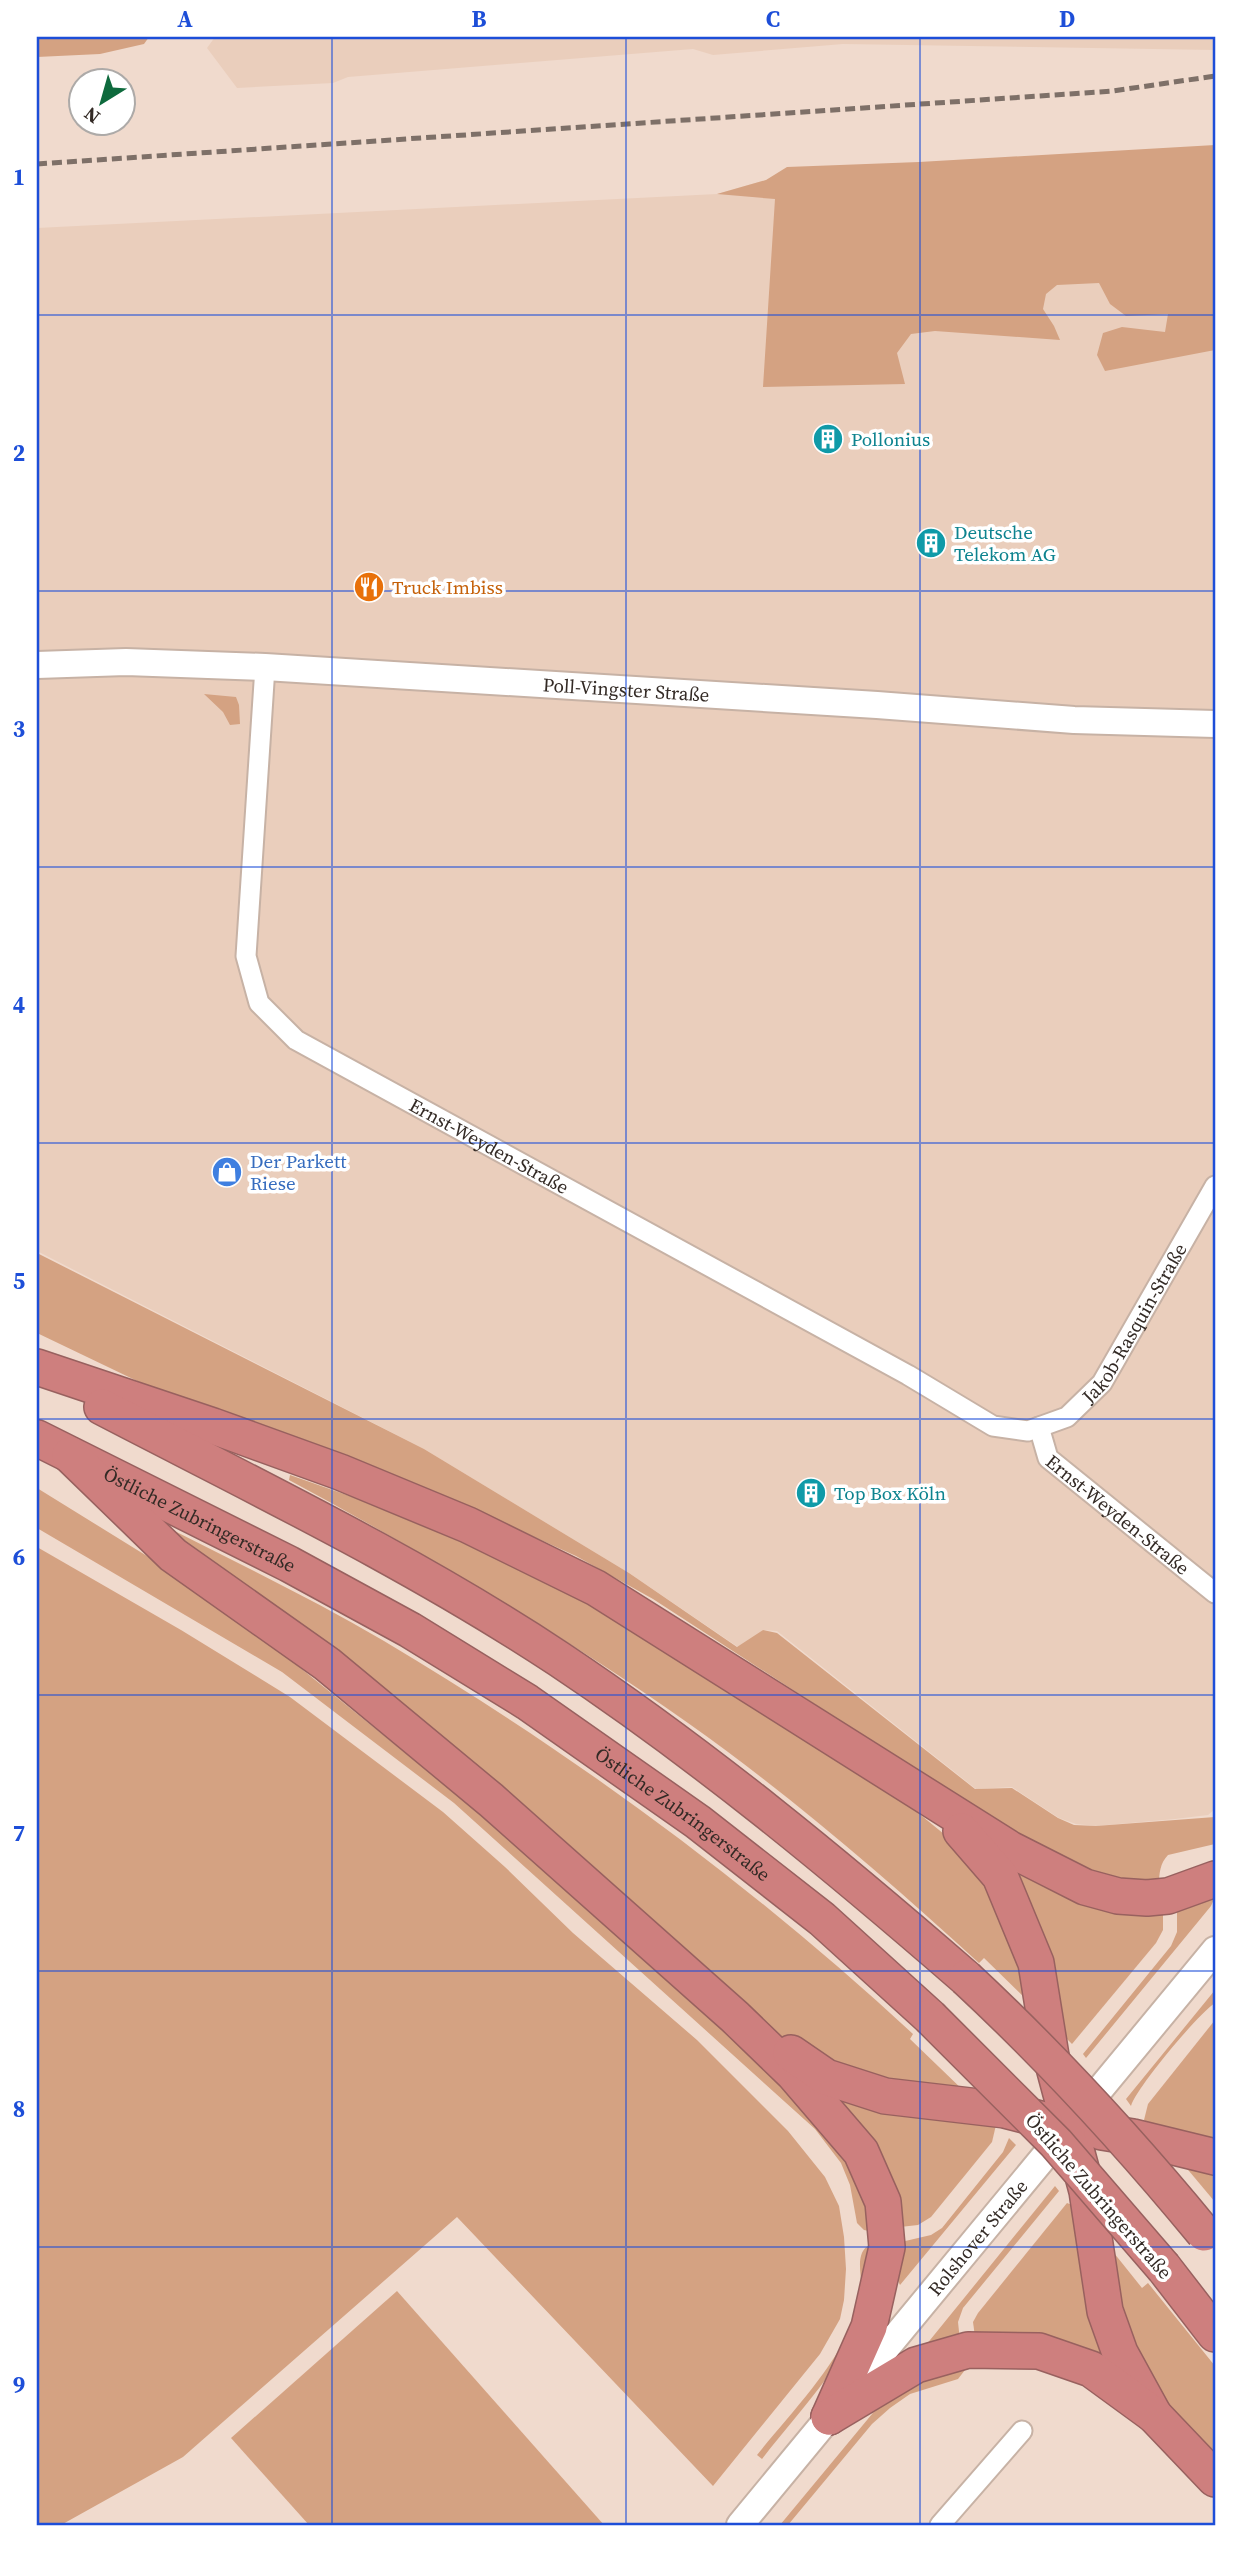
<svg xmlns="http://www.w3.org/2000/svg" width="1252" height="2562" viewBox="0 0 1252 2562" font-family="'Source Serif 4',serif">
	<rect width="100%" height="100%" fill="#f0dacd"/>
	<g fill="#eacebc">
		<polygon points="215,37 1215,37 1215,50 843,44 713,55 693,49 348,77 333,83 237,88 207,48"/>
		<polygon points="1215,166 1215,1809 1208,1815 1175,1819 1096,1826 1076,1824 1059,1818 1012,1787 976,1789 777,1631 763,1630 738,1647 629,1573 424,1449 37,1251 37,228 717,194 766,180"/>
	</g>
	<g fill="#d4a282">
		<polygon points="37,37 149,37 144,44 100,54 37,57"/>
		<polygon points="1215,145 1215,350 1105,371 1097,355 1103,333 1122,327 1165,332 1168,314 1126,316 1110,304 1099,283 1057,285 1046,294 1043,309 1054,326 1060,340 935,331 911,334 897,353 905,384 763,387 775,199 717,194 766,180 787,167 919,162"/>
		<polygon points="204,694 236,697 239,705 240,724 230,725 223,712"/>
		<path d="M37,1253L424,1449L629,1573L737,1647L763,1630L777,1633L975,1789L1012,1788L1058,1818L1074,1825L1096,1826L1215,1817V1844L1168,1855C1160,1863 1159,1874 1159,1885L1073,1872L653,1599L576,1556L482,1513L158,1391L37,1333Z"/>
		<path d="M290,1475L392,1511L566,1584L900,1798L950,1839L965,1855L999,1906L1031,2004L984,1958L979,1963C886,1878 791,1796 688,1723C560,1633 426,1554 289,1480Z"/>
		<polygon points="37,1488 176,1574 267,1641 476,1810 629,1944 795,2092 864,2182 869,2231 864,2230 857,2223 850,2185 841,2163 815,2129 454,1803 282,1672 37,1528"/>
		<path d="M145,1516C225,1557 307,1596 384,1641C574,1754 751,1884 913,2034L910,2039L967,2094L864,2078L786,2040Z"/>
		<polygon points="37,1547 181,1630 290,1697 443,1812 505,1867 573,1933 697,2040 788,2131 825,2177 839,2206 844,2237 846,2269 844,2300 840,2319 820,2354 713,2486 457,2217 183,2457 61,2525 37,2525"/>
		<polygon points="994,1853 1163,1908 1163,1930 1156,1943 1072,2044 1058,2030"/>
		<polygon points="1215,1897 1211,1906 1086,2058 1083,2054 1171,1946 1177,1932 1177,1905"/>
		<path d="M1215,1990V2003C1199,2013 1136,2088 1131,2106L1126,2099Z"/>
		<polygon points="1215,2020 1215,2148 1158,2136 1144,2120 1148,2104"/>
		<polygon points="840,2096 996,2125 992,2142 931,2217 918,2225 900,2227 836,2100"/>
		<polygon points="1009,2138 1016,2145 900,2285 898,2281 901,2242 931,2235 942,2228 1003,2152"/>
		<polygon points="1184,2165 1215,2173 1215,2202"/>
		<polygon points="1055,2186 1059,2191 963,2308 958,2322 960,2341 926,2345"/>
		<polygon points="1067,2203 1072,2205 1118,2373 975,2337 973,2322 978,2313"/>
		<polygon points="1106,2243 1142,2288 1148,2283 1215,2366 1215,2456 1158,2392 1129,2341"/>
		<path d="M871,2244L879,2245C876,2335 814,2392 762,2459L757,2455C789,2415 832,2371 852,2325C857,2314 860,2301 861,2288C862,2273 854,2252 871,2244Z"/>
		<polygon points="397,2291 604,2525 309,2525 231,2438"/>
		<polygon points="966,2362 965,2370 958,2379 910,2394 890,2408 872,2424 788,2525 780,2525 877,2408 897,2392"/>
	</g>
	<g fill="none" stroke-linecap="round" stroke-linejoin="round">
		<g stroke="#c7b2a5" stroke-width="23">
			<g id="street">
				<path id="s1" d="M265,667L246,956L259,1003L296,1040L908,1375L993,1426L1028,1431L1067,1417L1102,1383L1215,1186"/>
				<path id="s2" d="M1039,1427L1048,1458L1215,1593"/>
				<polyline points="940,2525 1022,2431"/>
			</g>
		</g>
		<g stroke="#c7b2a5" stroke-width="30">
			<g id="secondary">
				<path id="s3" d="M37,665L126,662L265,667L877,705L1074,720L1215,724"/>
				<path id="s4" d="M740,2525L1215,1950"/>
			</g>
		</g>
		<g stroke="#98615f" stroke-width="38">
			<g id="highway">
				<polyline points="37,1367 213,1426 340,1472 468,1525 596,1588 1010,1849 1085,1887 1118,1896 1147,1898 1168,1896 1215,1879"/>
				<path d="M102,1407C256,1487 414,1563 559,1659C703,1755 836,1865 966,1978"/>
				<path id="s5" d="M37,1438L289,1564L410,1630L527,1702L698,1822L822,1919L930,2017"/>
				<polyline points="70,1455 173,1555 327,1664 491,1800 735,2017 794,2074 861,2152 883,2202 887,2247 869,2327 829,2417"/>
				<polyline points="961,1831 1000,1876 1036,1963 1051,2056 1087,2191 1105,2311 1120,2353 1154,2415"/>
				<polyline points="791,2053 826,2077 885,2096 1005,2110 1044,2120"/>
				<polyline points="1102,2132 1133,2137 1215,2157"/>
				<polyline points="1164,2268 1215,2334"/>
				<polyline points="829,2417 916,2365 968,2350 1039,2351 1091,2369 1154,2415 1215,2479"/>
			</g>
		</g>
		<use href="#street" stroke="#fff" stroke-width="19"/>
		<use href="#secondary" stroke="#fff" stroke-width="26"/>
		<use href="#highway" stroke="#ce7f7e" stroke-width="35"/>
		<polyline stroke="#7e7068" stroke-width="5" stroke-dasharray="10 5" stroke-linecap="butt" points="37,164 1113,91 1215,76"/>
		<g stroke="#98615f" stroke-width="38" stroke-linecap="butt">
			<g id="highway-bridge">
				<path d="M966,1978C1052,2058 1130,2143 1204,2233"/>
				<polyline points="930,2017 1056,2143 1164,2268"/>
			</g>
		</g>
		<use href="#highway-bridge" stroke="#ce7f7e" stroke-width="35"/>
	</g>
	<path fill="none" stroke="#1d4ed8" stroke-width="2" stroke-opacity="0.55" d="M332,37V2525M626,37V2525M920,37V2525M37,315H1215M37,591H1215M37,867H1215M37,1143H1215M37,1419H1215M37,1695H1215M37,1971H1215M37,2247H1215"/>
	<defs>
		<g id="building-disc" transform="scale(1.575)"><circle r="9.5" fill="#0f9aa8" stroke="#fff"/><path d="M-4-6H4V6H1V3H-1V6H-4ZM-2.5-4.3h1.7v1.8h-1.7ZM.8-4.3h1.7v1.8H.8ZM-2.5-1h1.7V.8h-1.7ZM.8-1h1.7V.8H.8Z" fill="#fff"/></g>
		<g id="restaurant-disc" transform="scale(1.575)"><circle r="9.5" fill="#e8710a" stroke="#fff"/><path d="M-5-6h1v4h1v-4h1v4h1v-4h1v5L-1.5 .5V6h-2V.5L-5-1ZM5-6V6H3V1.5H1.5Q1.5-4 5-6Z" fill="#fff"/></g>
		<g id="shop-disc" transform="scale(1.575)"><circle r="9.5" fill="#3f7fe0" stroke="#fff"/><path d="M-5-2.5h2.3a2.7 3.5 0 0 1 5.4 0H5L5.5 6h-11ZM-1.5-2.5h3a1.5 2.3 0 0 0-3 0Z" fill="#fff"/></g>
	</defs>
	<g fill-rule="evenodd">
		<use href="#building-disc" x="828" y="439"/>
		<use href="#building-disc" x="931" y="543"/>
		<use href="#restaurant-disc" x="369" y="587"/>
		<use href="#shop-disc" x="227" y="1172"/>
		<use href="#building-disc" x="811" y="1493"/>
	</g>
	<g text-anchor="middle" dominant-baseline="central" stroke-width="7" stroke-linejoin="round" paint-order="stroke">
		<g font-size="19" fill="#0d838f" stroke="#fff" text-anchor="start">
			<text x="851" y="439">Pollonius</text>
			<text x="954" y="532">Deutsche<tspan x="954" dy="22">Telekom AG</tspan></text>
			<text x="834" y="1493">Top Box Köln</text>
		</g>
		<g font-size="19" fill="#c56008" stroke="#fff" text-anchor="start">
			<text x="392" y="587">Truck Imbiss</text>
		</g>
		<g font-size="19" fill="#332a25" stroke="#fff">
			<text stroke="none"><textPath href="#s3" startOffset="590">Poll-Vingster Straße</textPath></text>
			<text stroke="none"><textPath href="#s1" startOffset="611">Ernst-Weyden-Straße</textPath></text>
			<text stroke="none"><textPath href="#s1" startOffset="1381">Jakob-Rasquin-Straße</textPath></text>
			<text stroke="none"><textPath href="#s2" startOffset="122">Ernst-Weyden-Straße</textPath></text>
			<text stroke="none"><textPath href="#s5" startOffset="182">Östliche Zubringerstraße</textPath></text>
			<text stroke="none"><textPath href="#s5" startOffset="749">Östliche Zubringerstraße</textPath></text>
			<text transform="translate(1099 2196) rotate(49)">Östliche Zubringerstraße</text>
			<text stroke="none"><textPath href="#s4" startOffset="373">Rolshover Straße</textPath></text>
		</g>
		<g font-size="19" fill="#366cbe" stroke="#fff" text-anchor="start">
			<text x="250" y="1161">Der Parkett<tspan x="250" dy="22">Riese</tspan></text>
		</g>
	</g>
	<rect width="1252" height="2562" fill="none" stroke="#ffffff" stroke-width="77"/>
	<g transform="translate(102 102) rotate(217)"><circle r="33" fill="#ffffff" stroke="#adaaa8" stroke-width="2"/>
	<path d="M0-5L12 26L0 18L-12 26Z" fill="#0e6a3d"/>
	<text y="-10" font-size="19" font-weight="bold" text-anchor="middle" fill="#332a25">N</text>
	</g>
	<rect x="38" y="38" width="1176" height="2486" fill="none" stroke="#1d4ed8" stroke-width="2.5"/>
	<g font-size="23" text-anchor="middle" font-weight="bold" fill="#1d4ed8">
		<text x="185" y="27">A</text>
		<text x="479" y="27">B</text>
		<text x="773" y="27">C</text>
		<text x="1067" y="27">D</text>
		<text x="19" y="185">1</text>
		<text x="19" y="461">2</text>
		<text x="19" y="737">3</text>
		<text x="19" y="1013">4</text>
		<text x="19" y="1289">5</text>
		<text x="19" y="1565">6</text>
		<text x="19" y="1841">7</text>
		<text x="19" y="2117">8</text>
		<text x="19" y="2393">9</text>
	</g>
</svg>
